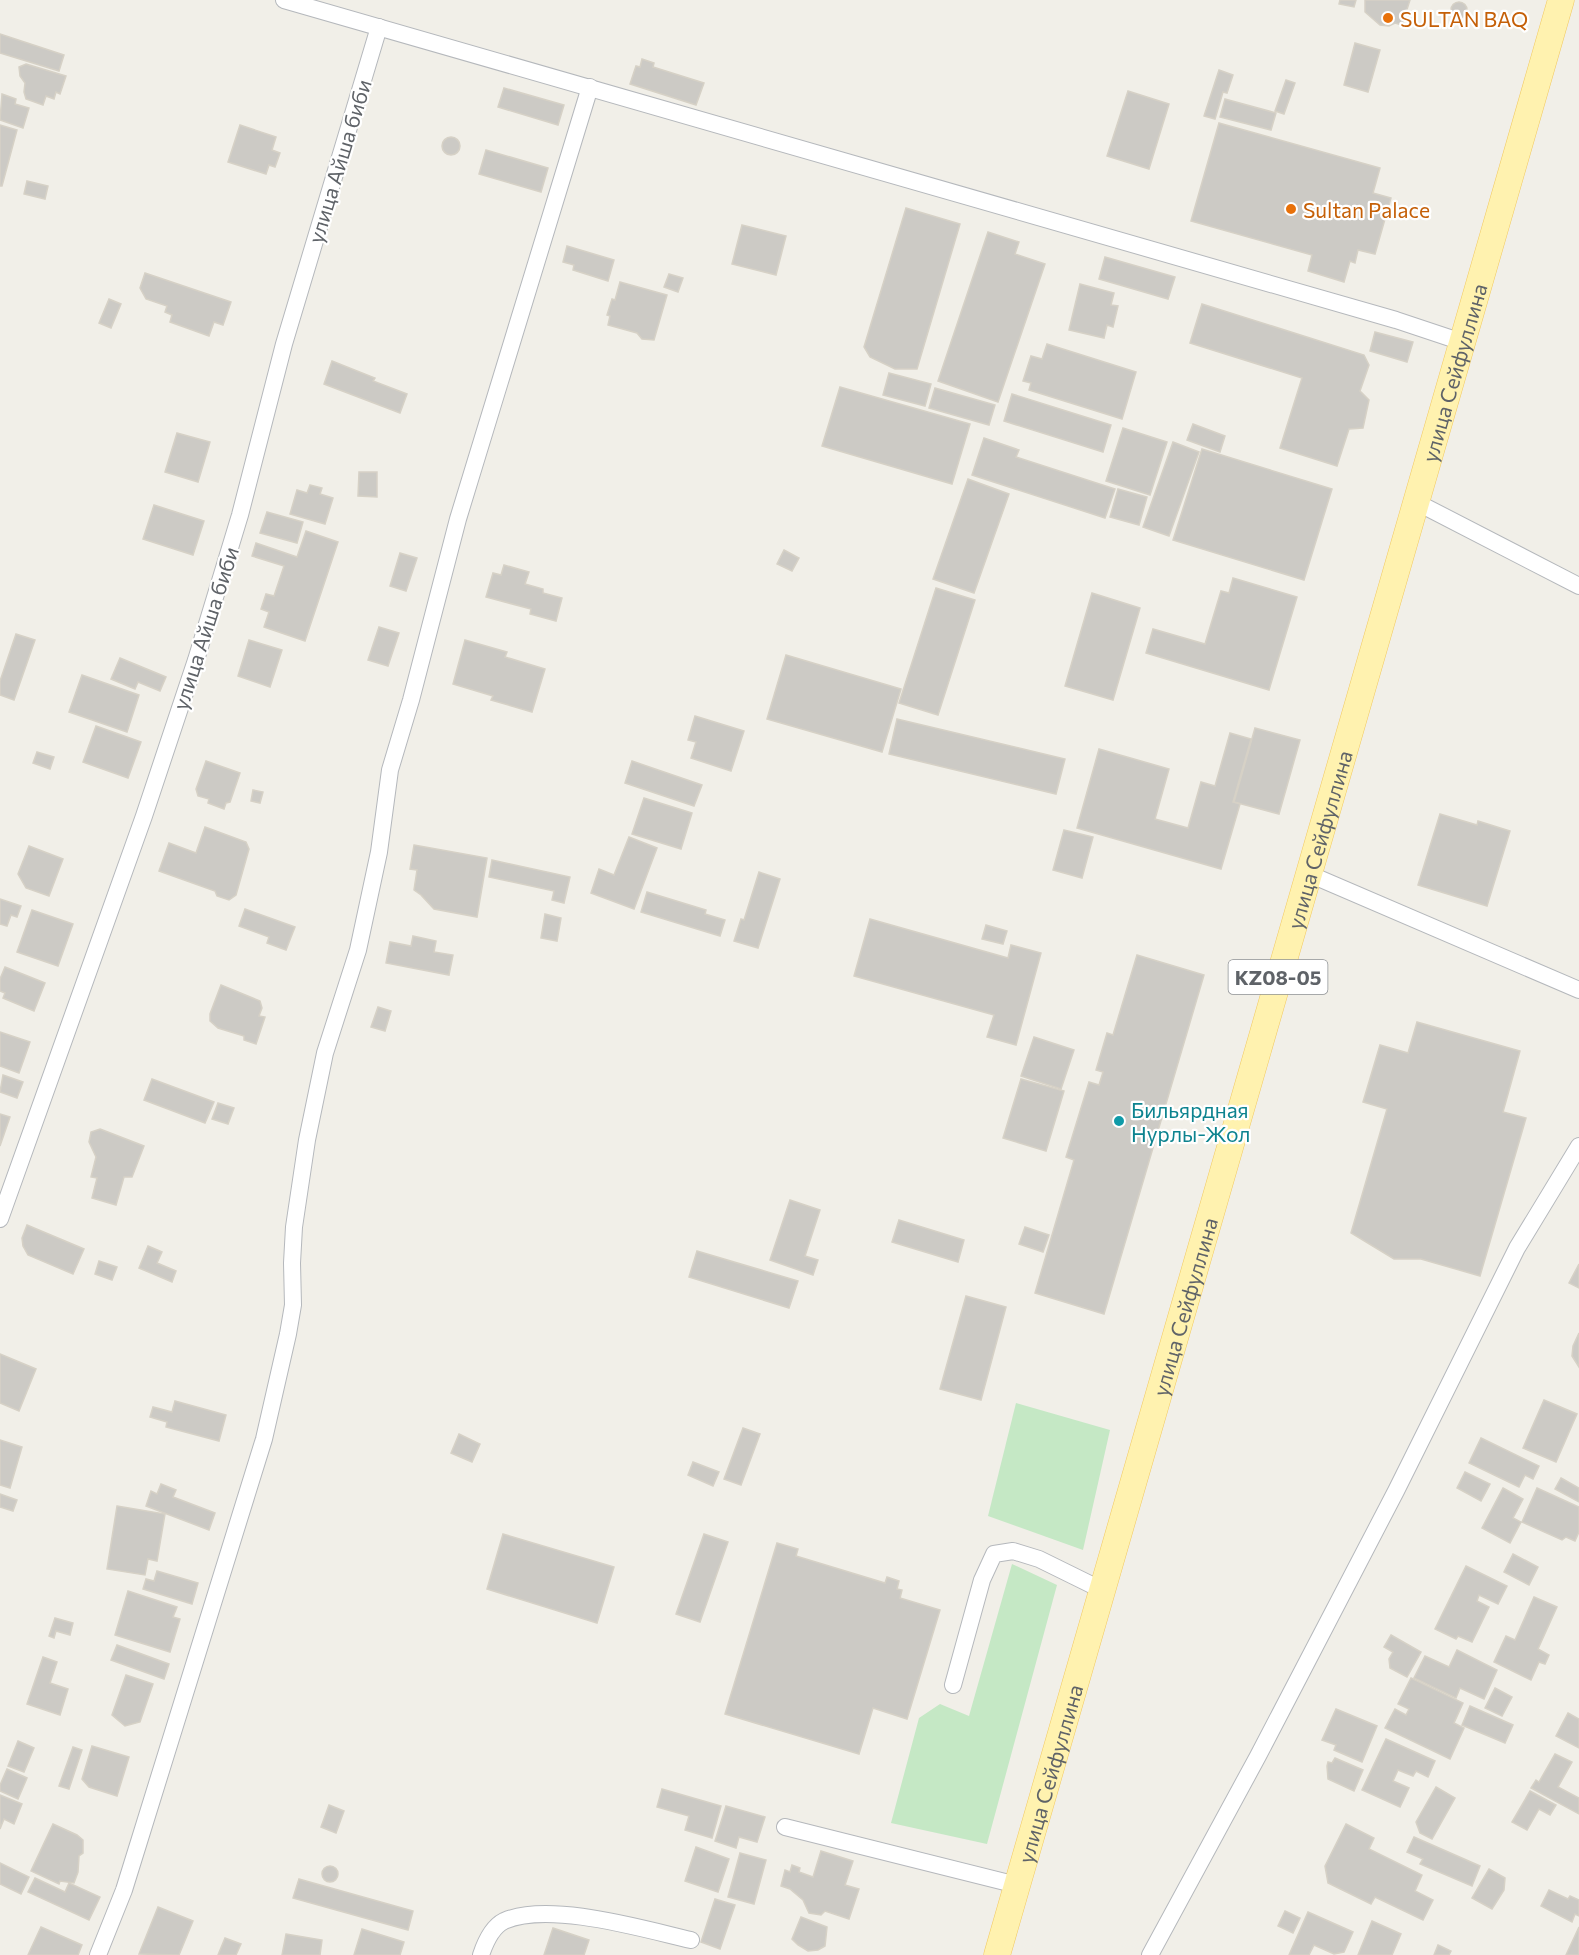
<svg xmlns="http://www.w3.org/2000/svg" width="1579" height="1955" viewBox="0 0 1579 1955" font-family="Commissioner,sans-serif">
	<rect width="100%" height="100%" fill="#f1efe8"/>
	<g fill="#c5e8c5">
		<polygon points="1016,1403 1110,1430 1083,1550 988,1516"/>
		<polygon points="1012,1564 1057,1585 987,1844 891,1823 919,1718 940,1704 969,1716"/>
	</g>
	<g fill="#cccac5" stroke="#d6d1c6" stroke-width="1.5">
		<polygon points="1340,0 1356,0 1354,7 1339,4"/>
		<polygon points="1365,0 1410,0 1402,25 1395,23 1389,26 1380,25 1365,12"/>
		<circle cx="1459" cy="10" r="8"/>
		<polygon points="0,34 64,55 59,71 0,53"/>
		<polygon points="1355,43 1380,50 1368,92 1344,85"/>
		<polygon points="642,59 654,63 653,67 704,83 696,105 630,84 636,66 640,67"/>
		<polygon points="26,64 66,76 60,94 56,92 54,99 46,96 43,105 26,99 24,92 25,83 20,76 19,67"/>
		<polygon points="1219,70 1233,75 1227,93 1223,92 1215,119 1204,116"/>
		<polygon points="1286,80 1295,83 1284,114 1275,111"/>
		<polygon points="504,88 564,105 558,125 498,107"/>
		<polygon points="1128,91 1169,104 1149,169 1107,156"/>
		<polygon points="2,94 16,99 15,104 29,108 23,128 0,120"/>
		<polygon points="1225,99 1276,113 1271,130 1220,117"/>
		<polygon points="1219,123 1380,168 1373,193 1391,198 1375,254 1358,250 1355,263 1350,261 1344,282 1308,271 1312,255 1191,221"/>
		<polygon points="0,125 17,130 2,186 0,186"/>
		<polygon points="240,125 276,137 272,150 280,153 275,167 269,165 266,174 228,162"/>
		<circle cx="451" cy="146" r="9"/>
		<polygon points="486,150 548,168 541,192 479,174"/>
		<polygon points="27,181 48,186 45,199 24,194"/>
		<polygon points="906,208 960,224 917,369 895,369 870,357 864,347"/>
		<polygon points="742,225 786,236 776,275 732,264"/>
		<polygon points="988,232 1019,242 1015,254 1045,264 998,402 938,381"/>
		<polygon points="567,246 614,260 608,281 573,270 574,265 563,262"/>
		<polygon points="1105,257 1175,277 1168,299 1099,279"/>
		<polygon points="145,273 231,302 223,325 214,322 209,336 170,322 172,315 165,312 167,306 146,299 140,288"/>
		<polygon points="669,274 683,278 678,292 664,287"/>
		<polygon points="620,282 667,295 654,340 642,339 637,333 608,325 610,316 607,315 612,299 615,300"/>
		<polygon points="1080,284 1114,293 1111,305 1118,306 1113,327 1107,325 1104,338 1069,330"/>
		<polygon points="109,299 121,304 111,328 99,323"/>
		<polygon points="1202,304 1364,355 1369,365 1360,391 1369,400 1363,428 1349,429 1337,466 1280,448 1302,378 1190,343"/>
		<polygon points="1375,332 1413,342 1407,362 1370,351"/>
		<polygon points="1047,344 1136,372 1122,419 1029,390 1031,383 1023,381 1031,356 1042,359"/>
		<polygon points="332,361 375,378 373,381 407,394 400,413 324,384"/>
		<polygon points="889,373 931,384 925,406 883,395"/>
		<polygon points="840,387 970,424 952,484 822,446"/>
		<polygon points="935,388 995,405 989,425 929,408"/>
		<polygon points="1012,394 1111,425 1103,452 1004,421"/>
		<polygon points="1193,424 1225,436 1220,452 1187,440"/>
		<polygon points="1123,428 1167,442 1150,495 1106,481"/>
		<polygon points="177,433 210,442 198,482 165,472"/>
		<polygon points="984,438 1019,450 1016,457 1115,489 1105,518 972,475"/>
		<polygon points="1173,442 1199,452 1169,536 1143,527"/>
		<polygon points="1202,449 1332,489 1304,580 1173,540"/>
		<polygon points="359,472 377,472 377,497 358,496"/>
		<polygon points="968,479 1009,494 974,593 933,579"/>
		<polygon points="310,485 322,488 320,494 333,498 325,524 290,514 297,490 307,493"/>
		<polygon points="1118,489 1147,497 1139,525 1110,517"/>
		<polygon points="154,505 204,521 193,555 143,539"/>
		<polygon points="267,512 303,522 297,543 260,533"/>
		<polygon points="306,531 338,542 305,641 264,627 269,612 261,609 266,594 274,596 284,566 252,556 256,543 297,557"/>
		<polygon points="784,550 799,558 792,571 777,564"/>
		<polygon points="400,553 417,558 406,591 390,586"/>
		<polygon points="504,565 529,572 525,584 543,589 543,593 562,598 556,621 530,614 531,609 486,597 493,573 501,575"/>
		<polygon points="1233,578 1297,597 1269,690 1146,653 1153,629 1205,644 1221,591 1229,593"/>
		<polygon points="936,588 975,600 938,715 899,703"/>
		<polygon points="1092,593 1140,608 1113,700 1065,686"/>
		<polygon points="379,627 399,633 388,666 368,660"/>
		<polygon points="16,634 35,640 14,700 0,695 0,681"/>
		<polygon points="249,640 282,650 270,687 238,676"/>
		<polygon points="465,640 507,652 505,657 545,669 532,712 491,700 493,696 453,684"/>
		<polygon points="786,655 901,689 882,752 767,719"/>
		<polygon points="120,658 166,677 160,691 138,682 135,689 111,679"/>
		<polygon points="82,675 139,695 127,732 69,712"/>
		<polygon points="695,716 744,731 731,771 691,758 696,742 688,740"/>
		<polygon points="897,719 1065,759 1056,794 889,754"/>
		<polygon points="96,726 141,742 128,778 83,762"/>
		<polygon points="1255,728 1300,740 1279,814 1234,802"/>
		<polygon points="1230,733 1251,739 1233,802 1240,804 1221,869 1077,828 1099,749 1169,769 1155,819 1188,828 1201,782 1215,786"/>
		<polygon points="37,752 54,757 50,769 33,763"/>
		<polygon points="206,761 240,773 230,802 226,803 224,809 208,803 209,799 198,796 196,789"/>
		<polygon points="632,761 702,785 694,806 625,783"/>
		<polygon points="253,790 263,792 260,803 251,801"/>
		<polygon points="644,798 692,813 681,849 632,834"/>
		<polygon points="1440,814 1477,825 1478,821 1510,831 1487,906 1418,885"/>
		<polygon points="205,827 246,842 249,849 236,895 229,900 217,896 215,891 159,871 169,843 196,853"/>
		<polygon points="1064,830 1093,837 1082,878 1053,870"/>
		<polygon points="629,837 657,848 634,909 591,893 599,869 614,875"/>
		<polygon points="414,845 487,858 477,917 434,909 421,895 414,890 417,870 410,869"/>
		<polygon points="29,846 63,859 49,896 26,888 18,874"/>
		<polygon points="492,860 570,877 564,903 552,900 554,891 489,877"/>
		<polygon points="759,872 780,879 758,948 734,941 741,919 744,920"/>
		<polygon points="647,892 706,910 705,914 725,920 720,936 641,912"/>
		<polygon points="0,899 21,906 17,917 11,915 7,926 0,924"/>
		<polygon points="245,909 295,927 286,950 267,943 269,937 239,926"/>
		<polygon points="32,910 73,924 58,966 17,952"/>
		<polygon points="545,914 561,918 557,941 541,938"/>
		<polygon points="870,919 1008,958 1011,945 1041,953 1016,1045 987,1037 994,1015 854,976"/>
		<polygon points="986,925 1007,931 1003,944 982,939"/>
		<polygon points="413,936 436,941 434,952 453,955 449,975 386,963 390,942 411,946"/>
		<polygon points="1137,955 1204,975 1104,1314 1035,1293 1074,1160 1066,1157 1089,1082 1099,1085 1103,1072 1096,1070 1107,1033 1113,1035"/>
		<polygon points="5,967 45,983 34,1011 3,998 5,993 0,991 0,979"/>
		<polygon points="221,985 260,1001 262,1008 259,1016 265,1017 256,1044 244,1040 244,1036 218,1028 210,1021 210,1014"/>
		<polygon points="378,1007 391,1011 385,1031 371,1027"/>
		<polygon points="1417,1022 1520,1051 1503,1112 1526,1118 1480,1276 1421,1259 1394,1259 1351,1233 1387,1109 1363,1102 1380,1045 1408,1053"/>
		<polygon points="0,1032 30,1042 19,1073 0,1066"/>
		<polygon points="1034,1037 1074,1050 1061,1089 1021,1076"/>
		<polygon points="3,1075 23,1082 17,1098 0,1092"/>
		<polygon points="152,1079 214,1102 205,1123 144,1100"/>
		<polygon points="1021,1079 1064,1091 1046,1151 1003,1138"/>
		<polygon points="218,1103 234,1108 228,1124 212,1119"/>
		<polygon points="0,1114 10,1117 0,1146"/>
		<polygon points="100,1129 144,1146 132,1177 124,1177 116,1205 92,1198 97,1178 91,1177 96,1157 89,1142 91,1132"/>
		<polygon points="790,1200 820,1210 805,1256 818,1260 813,1275 770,1260"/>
		<polygon points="899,1220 964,1240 958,1262 892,1242"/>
		<polygon points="27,1225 84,1249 73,1274 28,1255 23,1246 22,1238"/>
		<polygon points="1025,1227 1049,1235 1043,1252 1019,1244"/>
		<polygon points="148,1246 162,1252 157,1263 176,1271 172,1282 139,1268"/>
		<polygon points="697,1251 798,1281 789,1308 689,1277"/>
		<polygon points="99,1261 117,1267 112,1280 95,1274"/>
		<polygon points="1579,1264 1579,1288 1569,1283"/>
		<polygon points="966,1296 1006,1307 981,1400 940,1389"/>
		<polygon points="1579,1333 1579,1367 1572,1356 1573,1346"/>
		<polygon points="0,1354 36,1369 19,1411 0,1403"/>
		<polygon points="1544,1400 1577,1414 1556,1462 1523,1448"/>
		<polygon points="175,1401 226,1415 219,1441 166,1427 167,1422 150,1417 153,1407 172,1412"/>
		<polygon points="743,1428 760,1434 741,1485 724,1479"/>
		<polygon points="459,1434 480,1444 472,1462 451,1453"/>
		<polygon points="1481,1438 1539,1466 1533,1479 1525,1475 1519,1487 1469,1463"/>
		<polygon points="0,1440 22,1447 10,1488 0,1485"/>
		<polygon points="693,1462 719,1472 713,1486 688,1475"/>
		<polygon points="1465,1472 1490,1484 1481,1501 1457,1488"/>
		<polygon points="1561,1478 1579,1488 1579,1502 1555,1489"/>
		<polygon points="161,1484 176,1490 173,1497 215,1513 209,1530 146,1506 151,1491 157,1494"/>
		<polygon points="1503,1488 1523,1499 1513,1518 1521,1522 1510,1543 1482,1528"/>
		<polygon points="1537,1488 1579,1507 1579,1532 1575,1541 1566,1537 1562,1540 1522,1522"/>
		<polygon points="0,1494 17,1500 13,1511 0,1507"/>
		<polygon points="117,1506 165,1514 157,1561 148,1559 145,1575 107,1569"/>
		<polygon points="503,1534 614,1567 597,1623 487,1589"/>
		<polygon points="704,1534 728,1542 700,1622 676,1614"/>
		<polygon points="777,1543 798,1549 796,1556 885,1583 887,1577 899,1581 897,1589 902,1590 900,1598 940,1610 907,1719 873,1708 859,1754 725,1714"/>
		<polygon points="1513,1554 1538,1567 1529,1585 1504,1572"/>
		<polygon points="1466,1566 1507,1586 1498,1604 1479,1595 1477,1601 1489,1607 1472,1642 1458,1636 1456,1639 1435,1629"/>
		<polygon points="157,1571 198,1583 192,1604 143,1589 146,1579 154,1581"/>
		<polygon points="128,1591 177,1607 173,1617 180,1619 170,1652 115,1635"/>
		<polygon points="1534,1597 1557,1607 1538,1649 1549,1655 1545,1664 1539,1662 1531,1680 1494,1662 1506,1636 1515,1640"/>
		<polygon points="55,1618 73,1623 70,1635 56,1631 54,1638 49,1636"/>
		<polygon points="1391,1635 1421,1652 1407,1677 1390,1668 1389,1659 1393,1652 1384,1647"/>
		<polygon points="117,1645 169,1664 164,1679 111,1660"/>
		<polygon points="1457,1650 1497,1670 1484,1699 1460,1688 1456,1698 1414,1678 1425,1656 1449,1667"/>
		<polygon points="43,1657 57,1662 50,1683 68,1689 60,1715 27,1704"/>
		<polygon points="126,1675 153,1684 140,1722 125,1726 112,1715"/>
		<polygon points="1411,1678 1463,1703 1454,1723 1464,1728 1450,1759 1385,1728 1395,1709 1406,1715 1409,1709 1398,1704"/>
		<polygon points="1495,1688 1512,1697 1502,1716 1485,1708"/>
		<polygon points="1470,1706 1513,1725 1505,1743 1462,1725"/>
		<polygon points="1336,1709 1377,1726 1362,1762 1334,1750 1336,1745 1322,1740"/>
		<polygon points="1568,1713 1579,1719 1579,1748 1556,1736"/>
		<polygon points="1386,1739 1435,1761 1428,1777 1416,1771 1413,1776 1398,1770 1393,1781 1409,1788 1400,1807 1362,1790"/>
		<polygon points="18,1741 34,1748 24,1772 8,1766"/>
		<polygon points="92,1746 129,1757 117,1796 89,1787 82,1779"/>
		<polygon points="73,1747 82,1750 69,1789 59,1786"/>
		<polygon points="1555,1754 1572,1762 1558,1787 1579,1798 1579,1814 1531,1788 1536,1780 1539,1782"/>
		<polygon points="1335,1758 1363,1770 1354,1791 1328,1779 1327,1766 1328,1762 1332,1763"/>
		<polygon points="7,1769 27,1778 18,1799 0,1791 0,1785"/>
		<polygon points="1436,1787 1455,1798 1432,1839 1420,1833 1416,1822"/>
		<polygon points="662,1789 721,1806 712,1838 685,1830 689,1816 657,1807"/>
		<polygon points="1530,1791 1556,1805 1550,1815 1539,1809 1527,1830 1512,1822"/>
		<polygon points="0,1795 22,1804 14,1824 4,1819 0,1829"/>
		<polygon points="329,1805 344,1811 336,1833 321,1827"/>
		<polygon points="726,1806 765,1817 757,1842 739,1837 736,1848 715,1841"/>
		<polygon points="53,1824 77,1835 83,1840 83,1853 79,1856 78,1872 74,1883 60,1881 59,1884 31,1871"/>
		<polygon points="1346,1824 1374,1838 1369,1849 1422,1875 1415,1891 1433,1900 1423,1920 1375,1897 1371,1904 1328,1883 1325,1866"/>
		<polygon points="1414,1837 1480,1866 1472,1886 1420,1864 1423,1859 1407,1852"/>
		<polygon points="696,1847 729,1859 718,1892 685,1881"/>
		<polygon points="821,1851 853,1861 845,1885 859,1889 849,1919 825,1911 821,1915 809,1913 803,1900 790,1889 781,1886 785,1870 790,1872 792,1865 800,1868 799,1872 813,1877"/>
		<polygon points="740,1853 766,1860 754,1904 728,1897"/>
		<polygon points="0,1863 29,1877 21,1894 0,1884"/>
		<circle cx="330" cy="1874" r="8"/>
		<polygon points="1489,1869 1505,1878 1504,1890 1492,1909 1472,1898"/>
		<polygon points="35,1878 65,1892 69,1883 100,1897 89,1920 28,1892"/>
		<polygon points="299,1879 413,1911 408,1930 293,1898"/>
		<polygon points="1549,1890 1568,1899 1570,1896 1579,1900 1579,1916 1575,1914 1572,1922 1541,1906"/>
		<polygon points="715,1899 735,1905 720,1949 701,1942"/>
		<polygon points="158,1907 193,1921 179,1955 139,1954"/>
		<polygon points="1285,1911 1300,1918 1293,1933 1278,1926"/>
		<polygon points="1308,1912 1353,1932 1344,1952 1334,1954 1314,1945 1309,1955 1289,1955"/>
		<polygon points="801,1917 827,1927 825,1946 818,1950 808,1951 798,1945 792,1939"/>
		<polygon points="1372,1921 1401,1934 1392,1955 1358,1955"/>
		<polygon points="41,1927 82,1945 78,1955 28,1955"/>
		<polygon points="1579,1927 1579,1955 1566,1955"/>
		<polygon points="553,1928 589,1940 584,1955 544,1955"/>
		<polygon points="362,1929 404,1942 400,1955 354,1955"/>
		<polygon points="286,1934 322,1940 320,1955 282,1955"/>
		<polygon points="225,1938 241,1944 236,1955 218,1955"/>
		<polygon points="1438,1945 1451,1951 1449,1955 1434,1955"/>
	</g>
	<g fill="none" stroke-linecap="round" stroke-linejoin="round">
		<g stroke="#b5b8bc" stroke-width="18">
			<g id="street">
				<polyline points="284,0 1396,320 1462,342"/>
				<polyline points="1416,502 1579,586"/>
				<polyline points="1309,874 1579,990"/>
				<polyline points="0,1219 144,816 196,660 240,515 284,344 379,27"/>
				<polyline points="953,1685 982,1580 994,1554 1013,1551 1039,1559 1102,1590"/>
				<polyline points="785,1827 1017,1885"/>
				<polyline points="98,1955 124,1890 264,1439 288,1334 293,1305 292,1263 294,1227 307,1140 325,1053 358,950 379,852 390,770 411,700 458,519 590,87"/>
				<path d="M481,1955C485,1943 492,1927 504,1921C549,1901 643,1929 691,1940"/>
				<polyline points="1150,1955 1258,1756 1396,1491 1517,1248 1579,1146"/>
			</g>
		</g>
		<g stroke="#f2c960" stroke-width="27">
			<g id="primary">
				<path id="s1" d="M997,1955L1561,0"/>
			</g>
		</g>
		<use href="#street" stroke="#fff" stroke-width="16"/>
		<use href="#primary" stroke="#fff2af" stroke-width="26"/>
	</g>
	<g fill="#e8710a" stroke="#fff" stroke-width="2">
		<circle cx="1388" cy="18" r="6"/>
		<circle cx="1291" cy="209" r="6"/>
	</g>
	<circle fill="#0f9aa8" stroke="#fff" stroke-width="2" cx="1119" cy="1121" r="6"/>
	<g text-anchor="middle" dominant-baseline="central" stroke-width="4.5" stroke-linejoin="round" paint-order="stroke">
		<rect fill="#fff" stroke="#8f9295" stroke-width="1.5" x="1228.5" y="960" width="99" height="34" rx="4.5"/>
		<g font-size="20" font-weight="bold" fill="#5f6368">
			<text x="1278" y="977">KZ08-05</text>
		</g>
		<g font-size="21" fill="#c56008" stroke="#fff" text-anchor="start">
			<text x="1400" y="18">SULTAN BAQ</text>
			<text x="1303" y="209">Sultan Palace</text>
		</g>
		<g font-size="21" fill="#5f6368" stroke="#fff">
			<text transform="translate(339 161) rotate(-73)">улица Айша биби</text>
			<text stroke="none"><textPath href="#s1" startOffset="1647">улица Сейфуллина</textPath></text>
			<text transform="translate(205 628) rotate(-72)">улица Айша биби</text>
			<text stroke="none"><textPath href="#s1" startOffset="1161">улица Сейфуллина</textPath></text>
			<text stroke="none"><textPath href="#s1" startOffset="675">улица Сейфуллина</textPath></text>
			<text stroke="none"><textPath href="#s1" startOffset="189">улица Сейфуллина</textPath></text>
		</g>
		<g font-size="21" fill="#0d838f" stroke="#fff" text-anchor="start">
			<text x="1131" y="1109">Бильярдная<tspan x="1131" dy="24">Нурлы-Жол</tspan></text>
		</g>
	</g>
</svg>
